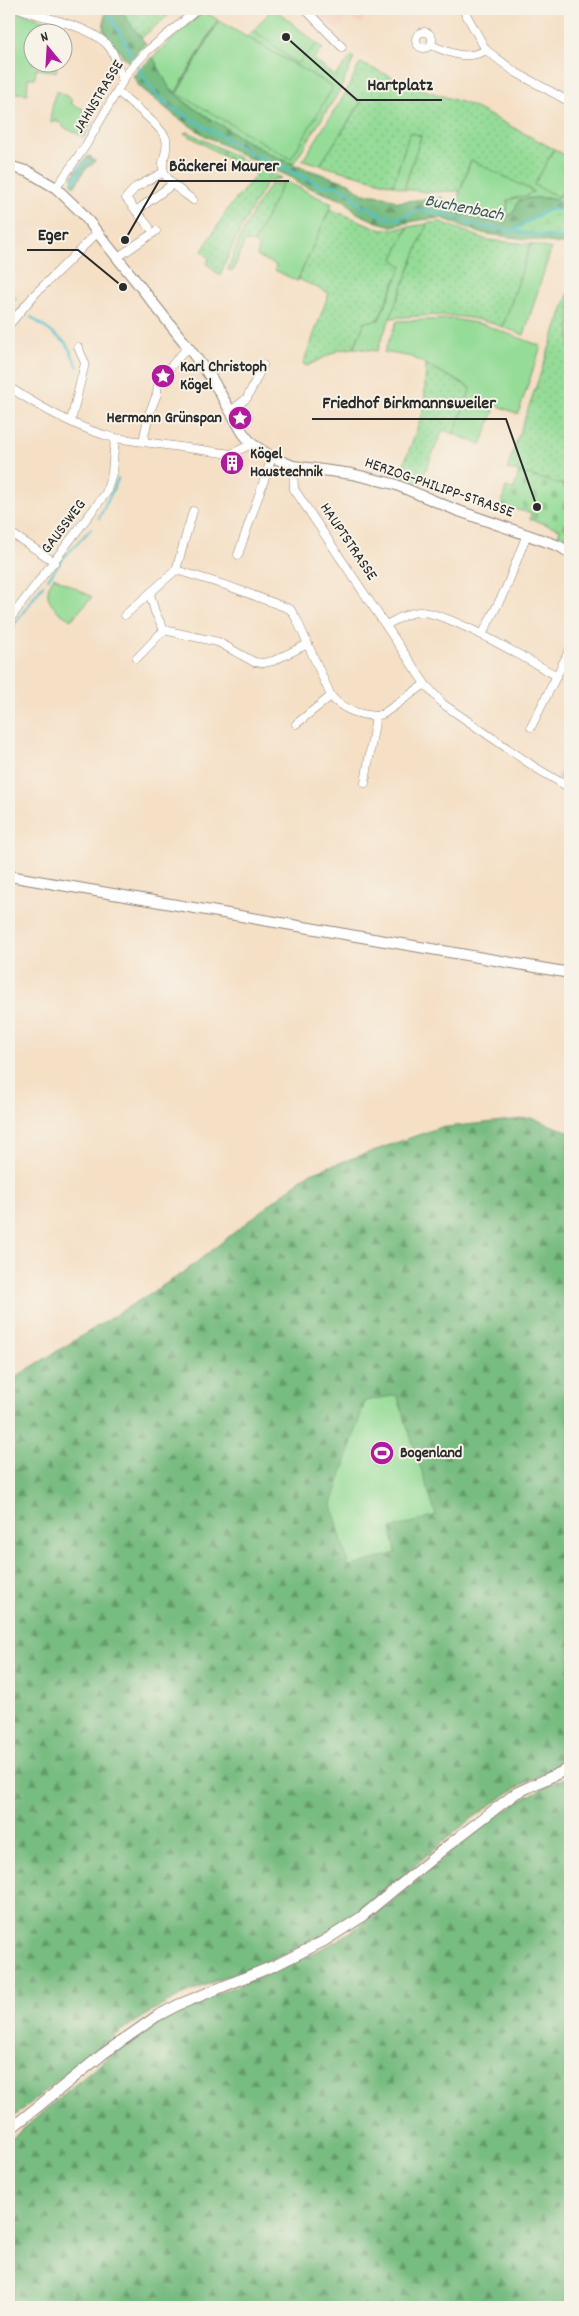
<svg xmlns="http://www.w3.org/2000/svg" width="579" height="2316" viewBox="0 0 579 2316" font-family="Dekko,sans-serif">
	<defs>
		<pattern id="industrial-grid" width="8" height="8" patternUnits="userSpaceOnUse" patternTransform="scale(1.25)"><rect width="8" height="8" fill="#d1bfbe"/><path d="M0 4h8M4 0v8" fill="none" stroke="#b4a4a3"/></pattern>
		<pattern id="grass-dots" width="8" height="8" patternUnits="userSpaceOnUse" patternTransform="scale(1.25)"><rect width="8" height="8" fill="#94dc97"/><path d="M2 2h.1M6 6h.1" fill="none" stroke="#80bd82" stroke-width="1.8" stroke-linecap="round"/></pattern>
		<pattern id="forest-firs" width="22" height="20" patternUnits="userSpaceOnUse" patternTransform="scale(1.25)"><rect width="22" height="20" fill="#77bc80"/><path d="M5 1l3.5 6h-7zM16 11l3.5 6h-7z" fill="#629969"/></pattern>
		<pattern id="wetland-marsh" width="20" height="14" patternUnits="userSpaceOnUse" patternTransform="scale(1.25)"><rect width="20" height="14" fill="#94dc97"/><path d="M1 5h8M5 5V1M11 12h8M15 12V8" fill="none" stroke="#80bd82"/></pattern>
		<pattern id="cemetery-stones" width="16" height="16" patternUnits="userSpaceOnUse" patternTransform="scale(1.25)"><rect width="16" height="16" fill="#94dc97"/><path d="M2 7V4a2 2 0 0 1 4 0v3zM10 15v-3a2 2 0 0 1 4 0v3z" fill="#80bd82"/></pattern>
	</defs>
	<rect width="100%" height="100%" fill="#f7f3e8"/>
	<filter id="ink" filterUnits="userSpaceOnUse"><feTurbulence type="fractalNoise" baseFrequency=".02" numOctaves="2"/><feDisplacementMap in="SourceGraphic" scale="10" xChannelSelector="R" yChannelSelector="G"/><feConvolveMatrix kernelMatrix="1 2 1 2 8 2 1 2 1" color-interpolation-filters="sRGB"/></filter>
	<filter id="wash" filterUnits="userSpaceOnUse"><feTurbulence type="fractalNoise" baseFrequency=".0096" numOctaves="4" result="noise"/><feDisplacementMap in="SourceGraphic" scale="20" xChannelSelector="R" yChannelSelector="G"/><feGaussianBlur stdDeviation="1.12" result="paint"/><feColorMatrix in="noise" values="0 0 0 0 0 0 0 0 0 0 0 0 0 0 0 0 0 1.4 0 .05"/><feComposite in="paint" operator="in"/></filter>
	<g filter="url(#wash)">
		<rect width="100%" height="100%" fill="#f5dfc5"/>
		<g fill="#f6d2c4">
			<polygon points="314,9 333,9 347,15 342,26 336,30"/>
			<polygon points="340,9 368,9 361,24 352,20 354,16"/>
		</g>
		<polygon fill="url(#industrial-grid)" points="570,751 570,794 554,784"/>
		<g fill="url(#grass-dots)" stroke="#608461">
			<polygon points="119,9 176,9 141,38"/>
			<path d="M218,21L177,93L333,87L247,37L254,30L297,64L317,44L323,49L313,59L335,76L352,56L354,58L340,90L293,164C250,146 205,120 170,89L176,92Z"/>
			<polygon points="360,63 418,88 470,105 554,149 535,185 559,197 570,175 570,217 506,223 508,200 528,195 471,160 460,191 428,192 404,189 421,136 410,133 393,185 320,165 361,103 345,94"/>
			<path d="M188,132L262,170L282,178L268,181C249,211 233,242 220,276L207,264L209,258L202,251L228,209L256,175L184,133Z"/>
			<path d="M283,183L254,243L245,241L233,271L228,270C238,239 252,210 271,184Z"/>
			<polygon points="330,209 382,230 408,227 393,259 402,266 378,320 365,322 354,348 339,350 307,366 303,364 329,293 298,279"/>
			<path d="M441,222L487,240L531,244L503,327C463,312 431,315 390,318L427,223Z"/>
			<polygon points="570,289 570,487 507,469"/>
			<polygon points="426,364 471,388 454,434 443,430 419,485 399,477 424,410"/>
		</g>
		<g fill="url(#forest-firs)" stroke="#517456">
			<polygon points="106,9 119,9 146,44 128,62 103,30"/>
			<path d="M153,57L170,89L186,103L246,141L276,157L303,168L349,183L363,194L384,196L398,202L442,197L453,206L498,219L512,214L519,200C538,196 552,197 570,204V245L480,233L442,218L419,220L392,226L377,222L357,213L345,201L299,184L293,178L246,157L204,135L174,115L139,86L133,76Z"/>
			<path d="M88,156L92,157L91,160H95L93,164L85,169L75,186L72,185C70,174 81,165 88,156Z"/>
			<path d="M531,1118L570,1132V1762C478,1796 415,1875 334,1928C285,1959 230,1972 179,1997C116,2027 63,2077 9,2121V1381L183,1273L308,1174L438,1128Z"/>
			<path d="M570,1776V2307H9V2141C64,2095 117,2044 181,2011C236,1982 296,1967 349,1933C425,1883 484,1809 570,1776Z"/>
		</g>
		<path fill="url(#wetland-marsh)" stroke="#608461" d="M558,208C574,216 570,223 570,239L513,231L548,210Z"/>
		<polygon fill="url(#cemetery-stones)" stroke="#608461" points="519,472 569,487 570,484 570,541 558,537 560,529 530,519 531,513 501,506 506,487 514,489"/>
		<g fill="#94dc97" stroke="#608461">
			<polygon points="9,9 67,28 63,46 62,32 32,32 32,62 58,63 56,72 36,69 35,78 28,78 27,94 9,92"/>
			<polygon points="272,9 275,9 317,44 297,64 254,30"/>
			<polygon points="203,11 218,20 176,92 170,89 153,57"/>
			<polygon points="219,21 333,87 291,159 177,93"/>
			<polygon points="57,91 72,99 70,103 85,110 82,116 93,121 84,137 63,127 63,125 55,120 53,123 50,121 54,97"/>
			<polygon points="345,94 361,102 320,165 303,160"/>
			<polygon points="410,132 421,136 404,189 393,185"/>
			<polygon points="554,149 570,158 570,175 559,197 534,185"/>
			<polygon points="471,160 533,191 528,195 508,200 506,223 494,222 453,212"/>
			<polygon points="287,182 332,204 297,281 275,270 276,265 257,256 259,248 254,243 283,183"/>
			<polygon points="427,224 377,351 354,348 365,322 379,320 402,266 393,259 408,227"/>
			<polygon points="531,244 551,249 524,335 503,327"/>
			<polygon points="453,319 482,324 541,346 518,414 496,405 481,445 454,434 471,388 412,357 384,352 397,321"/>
			<path d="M54,577L92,597L71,620C54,610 39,598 54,577Z"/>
			<polygon points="397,1395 436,1515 391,1529 396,1553 349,1567 332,1505 365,1401"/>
		</g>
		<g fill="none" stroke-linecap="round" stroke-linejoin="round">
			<g stroke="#55c2cc" stroke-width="2.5">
				<polyline points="107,9 145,80 156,94 169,106 250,153 322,185 340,187 350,192 362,207 370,208 382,216 398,219 418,210 431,211 456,217 472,225 570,239"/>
				<polyline points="73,182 73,179 78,178 77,174 81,172 80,167 89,161"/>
				<path d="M513,230C529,221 556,197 570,217"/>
				<polyline points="9,294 16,299"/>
				<polyline points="31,317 66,343 78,367"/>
				<polyline points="99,518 118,479"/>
				<polyline points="48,579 65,556 91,529"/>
				<polyline points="9,632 43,585"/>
			</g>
		</g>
	</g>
	<g filter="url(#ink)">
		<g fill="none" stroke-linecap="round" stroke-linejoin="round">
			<g stroke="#908578" stroke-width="9">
				<g id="street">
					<path d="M21,9C46,19 94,26 110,48C116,56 119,71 122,81"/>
					<polyline points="305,9 342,47"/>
					<polyline points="463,9 486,50 515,72 570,102"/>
					<circle cx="424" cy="40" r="8"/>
					<path d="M431,45C450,53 466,61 486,50"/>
					<path d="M118,92C128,100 163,128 166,139C168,147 165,154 163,162C160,179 182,191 193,200"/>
					<polyline points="56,188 86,145 128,72 147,51 198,9"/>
					<polyline points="136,211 173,184"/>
					<polyline points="149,227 126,198 136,187 164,172"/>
					<polyline points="118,257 156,231"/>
					<polyline points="9,325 35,294 98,232"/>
					<path d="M9,387C41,408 78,429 115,438L231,454L252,444"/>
					<polyline points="231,411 247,398 263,365"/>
					<polyline points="71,421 85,363 78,347"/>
					<polyline points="143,441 149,414 157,394 158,381 188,347"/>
					<polyline points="293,466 294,489 425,684 443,704 536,768 570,788"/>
					<polyline points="9,532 55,562"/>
					<polyline points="238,555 272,457"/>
					<polyline points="176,570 193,511"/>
					<polyline points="150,594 155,612 164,630 218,642 254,662 263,663 273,661 308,644"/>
					<path d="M125,615L176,570L228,586L282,606L290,609L296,618L331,696C341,709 359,715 376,716"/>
					<polyline points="9,620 106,493 112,473 115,438"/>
					<path d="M386,625C396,620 406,613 418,612C446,610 529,661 557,676"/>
					<polyline points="482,635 506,588 527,534"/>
					<polyline points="137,658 164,630"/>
					<polyline points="296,724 331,696"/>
					<polyline points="531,727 570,649"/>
					<polyline points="365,783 376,716 383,714 425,684"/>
				</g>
			</g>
			<g stroke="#908578" stroke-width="12">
				<g id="secondary">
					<polyline points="9,166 29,172 56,188 82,213 188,347 212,379 243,433 252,444 272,457 293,466 352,474 394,484 456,510 559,546 570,553"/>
					<polyline points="9,876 570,973"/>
					<polyline points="9,2130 103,2054 157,2016 178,2005 276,1965 324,1941 360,1918 451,1843 516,1793 570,1768"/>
				</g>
			</g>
			<use href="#street" stroke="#fff" stroke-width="8"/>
			<use href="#secondary" stroke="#fff" stroke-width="10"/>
		</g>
	</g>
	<defs>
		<g id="sight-disc" transform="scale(1.25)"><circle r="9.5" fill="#b5179e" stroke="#f7f3e8"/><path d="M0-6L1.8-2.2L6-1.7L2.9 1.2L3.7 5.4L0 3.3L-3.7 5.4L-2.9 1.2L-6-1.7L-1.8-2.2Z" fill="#fff"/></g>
		<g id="building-disc" transform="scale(1.25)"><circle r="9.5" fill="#b5179e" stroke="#f7f3e8"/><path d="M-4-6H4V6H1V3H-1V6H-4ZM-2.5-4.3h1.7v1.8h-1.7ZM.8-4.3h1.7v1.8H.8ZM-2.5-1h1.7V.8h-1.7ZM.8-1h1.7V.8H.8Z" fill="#fff"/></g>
		<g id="stadium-disc" transform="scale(1.25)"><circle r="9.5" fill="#b5179e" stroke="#f7f3e8"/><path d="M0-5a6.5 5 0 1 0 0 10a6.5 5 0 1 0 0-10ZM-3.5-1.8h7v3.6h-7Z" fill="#fff"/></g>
	</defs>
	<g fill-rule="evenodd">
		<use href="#sight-disc" x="163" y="376"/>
		<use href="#sight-disc" x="240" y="418"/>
		<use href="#building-disc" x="232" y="463"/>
		<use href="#stadium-disc" x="382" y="1453"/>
	</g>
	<g text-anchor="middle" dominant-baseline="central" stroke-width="4" stroke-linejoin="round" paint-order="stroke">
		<g font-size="16" fill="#2b2b2b" stroke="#f7f3e8">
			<text transform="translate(99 97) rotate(-59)">JAHNSTRASSE</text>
			<text transform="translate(439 488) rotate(19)">HERZOG-PHILIPP-STRASSE</text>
			<text transform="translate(64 527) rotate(-53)">GAUSSWEG</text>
			<text transform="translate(348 542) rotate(56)">HAUPTSTRASSE</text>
		</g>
		<g font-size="16" font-weight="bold" fill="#2b2b2b" stroke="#f7f3e8" text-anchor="start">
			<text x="180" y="367">Karl Christoph<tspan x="180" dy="18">Kögel</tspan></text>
			<text x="222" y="418" text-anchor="end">Hermann Grünspan</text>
			<text x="250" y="454">Kögel<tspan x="250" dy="18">Haustechnik</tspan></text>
			<text x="400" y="1453">Bogenland</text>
		</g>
		<g font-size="18" font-style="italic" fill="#38585b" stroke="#f7f3e8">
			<text transform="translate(464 209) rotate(11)">Buchenbach</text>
		</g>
	</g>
	<path fill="none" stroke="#2b2b2b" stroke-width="2" d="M286 37L357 100H442M125 240L159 181H289M123 287L78 250H27M537 507L506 419H312"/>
	<g fill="#2b2b2b" stroke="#f7f3e8" stroke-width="2">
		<circle cx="286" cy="37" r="5"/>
		<circle cx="125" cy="240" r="5"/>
		<circle cx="123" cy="287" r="5"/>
		<circle cx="537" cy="507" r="5"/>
	</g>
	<g font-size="18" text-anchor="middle" font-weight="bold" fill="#2b2b2b" stroke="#f7f3e8" stroke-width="4" stroke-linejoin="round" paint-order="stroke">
		<text x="400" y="90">Hartplatz</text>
		<text x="224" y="171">Bäckerei Maurer</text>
		<text x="53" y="240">Eger</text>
		<text x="409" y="408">Friedhof Birkmannsweiler</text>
	</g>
	<rect width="579" height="2316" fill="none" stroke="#f7f3e8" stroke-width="30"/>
	<g transform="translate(48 48) rotate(342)"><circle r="24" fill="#f7f3e8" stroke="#a5a39c"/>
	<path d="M0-4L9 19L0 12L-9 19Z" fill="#b5179e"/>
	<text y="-8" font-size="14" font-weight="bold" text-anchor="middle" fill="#2b2b2b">N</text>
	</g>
</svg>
